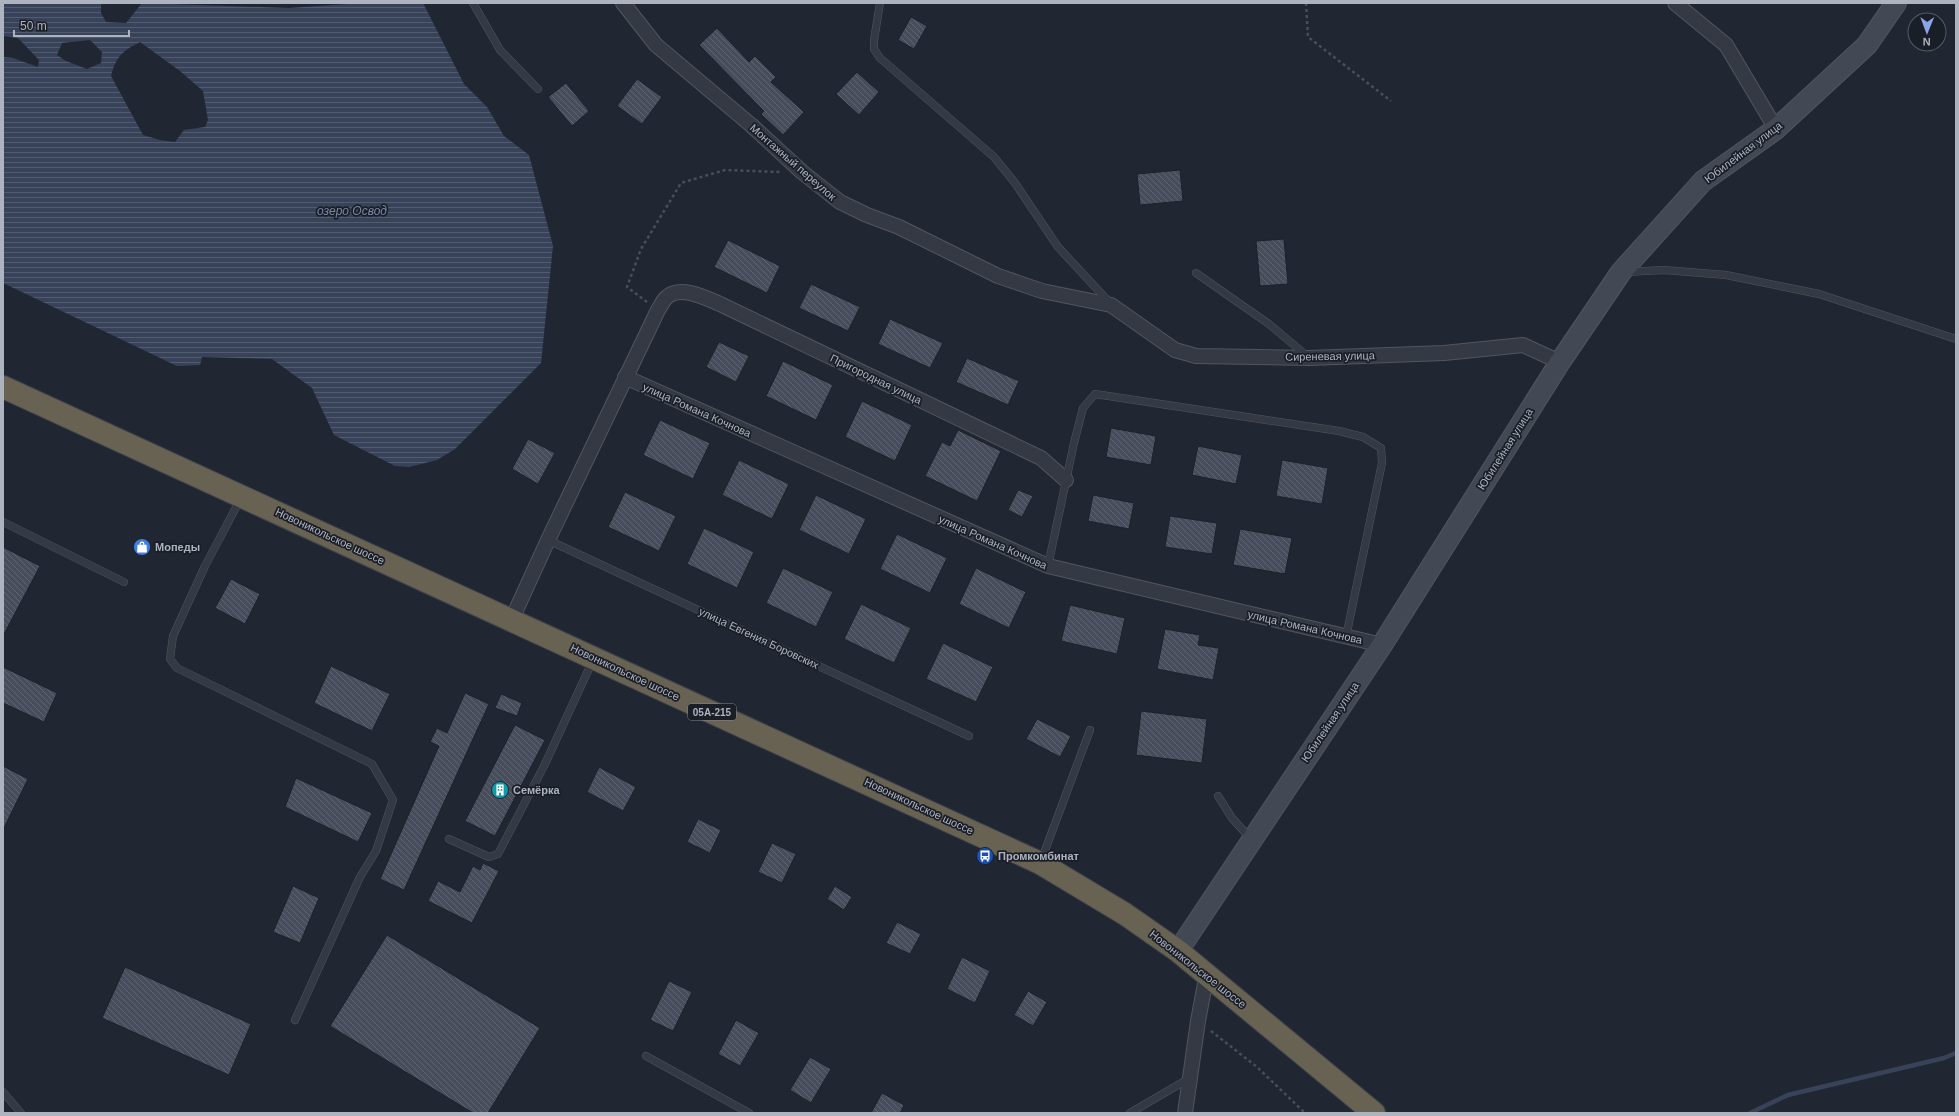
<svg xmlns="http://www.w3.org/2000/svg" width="1959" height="1116" viewBox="0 0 1959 1116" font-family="Helvetica,sans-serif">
	<defs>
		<pattern id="water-rules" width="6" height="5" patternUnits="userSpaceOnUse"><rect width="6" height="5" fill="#38435a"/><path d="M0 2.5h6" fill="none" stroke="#525c70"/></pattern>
		<pattern id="building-back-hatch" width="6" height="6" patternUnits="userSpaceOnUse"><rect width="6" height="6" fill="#484d5c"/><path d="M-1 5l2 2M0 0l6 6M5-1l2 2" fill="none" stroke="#606472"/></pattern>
	</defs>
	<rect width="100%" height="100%" fill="#212732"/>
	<path fill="url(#water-rules)" fill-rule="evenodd" d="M3,3H101V13L106,22L126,23L142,3L289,8L363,3H423L464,84L487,107L504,136L529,155L553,246L541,363L455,449L437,460L409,467L395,466L334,435L312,388L272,359L202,357L200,365L177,366L3,283V57L13,58L38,67L39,60L18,38L3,36ZM90,40L102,52L101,63L87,69L66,61L57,55L62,43ZM140,42L180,71L203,91L208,120L205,127L184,130L175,142L160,140L143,135L111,76C116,57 122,51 140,42Z"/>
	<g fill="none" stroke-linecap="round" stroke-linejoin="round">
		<polyline stroke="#38435a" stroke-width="4.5" points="1750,1113 1788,1095 1944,1058 1956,1053"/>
	</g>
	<g fill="url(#building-back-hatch)" stroke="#1c2029">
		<polygon points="911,17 927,26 914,49 898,40"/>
		<polygon points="717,28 749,62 755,56 776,77 771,82 804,112 783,135 761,114 764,111 699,45"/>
		<polygon points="857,72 879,92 859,115 836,94"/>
		<polygon points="637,79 662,97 642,124 617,106"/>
		<polygon points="566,83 589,111 572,126 548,97"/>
		<polygon points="1180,170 1183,201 1140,205 1137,174"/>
		<polygon points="1284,239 1288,284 1260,286 1256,241"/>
		<polygon points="728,240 780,266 767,293 714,267"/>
		<polygon points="811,284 860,307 848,331 799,308"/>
		<polygon points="890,319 943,343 930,368 878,344"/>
		<polygon points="719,342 749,356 736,382 706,367"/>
		<polygon points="967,358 1019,381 1008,405 956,382"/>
		<polygon points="783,361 833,385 816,420 766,396"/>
		<polygon points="862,401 912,425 895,461 845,437"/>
		<polygon points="660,420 710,443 693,479 643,455"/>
		<polygon points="1111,428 1156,436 1151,465 1106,457"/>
		<polygon points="958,430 1001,451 977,501 925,476 942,442 950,446"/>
		<polygon points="528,439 555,453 538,484 512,469"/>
		<polygon points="1198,446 1242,455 1236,484 1192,475"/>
		<polygon points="739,460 789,484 772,519 722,495"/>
		<polygon points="1282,460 1328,468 1322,504 1276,496"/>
		<polygon points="1018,490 1033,496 1022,517 1008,510"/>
		<polygon points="625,492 676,516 659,551 608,527"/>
		<polygon points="816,495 866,519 849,554 799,530"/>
		<polygon points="1093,495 1134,503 1129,529 1088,521"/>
		<polygon points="1170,516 1217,523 1212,554 1165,547"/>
		<polygon points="704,528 754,552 737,588 687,564"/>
		<polygon points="1240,529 1292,538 1285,574 1233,565"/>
		<polygon points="897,534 947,558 930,593 880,569"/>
		<polygon points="3,547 40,566 3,636"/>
		<polygon points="783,568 833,592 816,627 766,603"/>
		<polygon points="976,568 1026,592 1009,628 959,604"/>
		<polygon points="231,579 260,594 245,624 215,608"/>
		<polygon points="861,604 911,628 894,663 844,639"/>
		<polygon points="1070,605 1125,618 1117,654 1061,641"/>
		<polygon points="1165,629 1200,635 1198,645 1219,648 1213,680 1157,669"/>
		<polygon points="943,643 993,667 976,702 926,679"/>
		<polygon points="331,666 390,694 372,731 314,703"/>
		<polygon points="3,667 57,693 44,722 3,703"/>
		<polygon points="465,693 489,704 404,890 380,879 439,746 430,742 437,728 447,733"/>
		<polygon points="501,694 522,703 517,716 495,708"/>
		<polygon points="1141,711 1207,719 1202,763 1136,755"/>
		<polygon points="1037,719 1071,736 1060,757 1026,739"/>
		<polygon points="515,725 545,740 495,836 465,821"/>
		<polygon points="3,766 28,779 3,830"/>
		<polygon points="599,767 636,787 623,811 587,792"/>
		<polygon points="296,778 372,813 358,842 285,807"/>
		<polygon points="698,819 721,830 710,853 687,842"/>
		<polygon points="772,843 796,854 782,883 758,872"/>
		<polygon points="483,863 499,871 472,923 428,901 438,881 460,892 473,866 480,870"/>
		<polygon points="293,886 319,898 300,943 273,932"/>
		<polygon points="835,886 852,897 844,910 827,899"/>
		<polygon points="897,922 921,934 910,954 886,943"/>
		<polygon points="387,935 540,1028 488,1113 473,1113 330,1026"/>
		<polygon points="962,957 990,971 975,1003 947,989"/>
		<polygon points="125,967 251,1024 229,1075 102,1018"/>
		<polygon points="669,981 692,992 673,1031 650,1020"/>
		<polygon points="1028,991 1047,1002 1033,1026 1014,1015"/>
		<polygon points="736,1020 759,1033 740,1066 718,1054"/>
		<polygon points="810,1057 831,1069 811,1103 790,1090"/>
		<polygon points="882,1093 904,1105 900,1113 871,1113"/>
	</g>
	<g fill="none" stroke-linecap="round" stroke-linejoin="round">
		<g stroke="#515661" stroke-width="8">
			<g id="lane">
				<polyline points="473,3 500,50 538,89"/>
				<polyline points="880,3 874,40 874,49 880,58 994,157 1015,183 1058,247 1110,303"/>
				<polyline points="1626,272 1664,270 1726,275 1819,294 1956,339"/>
				<polyline points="1196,273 1269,324 1307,356"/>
				<polyline points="241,498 205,566 173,636 170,659 177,668 372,764 393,800 376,851 360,877 295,1020"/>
				<polyline points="3,522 124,582"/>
				<polyline points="548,540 969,736"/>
				<polyline points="1048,566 1074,443 1083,408 1095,394 1339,431 1363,437 1381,448 1382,463 1346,637"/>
				<polyline points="1218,796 1232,818 1251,839"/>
				<polyline points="449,839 489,857 498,854 545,764 593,660"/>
				<polyline points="1041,861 1090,730"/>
				<polyline points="646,1056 749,1113"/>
				<polyline points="3,1092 21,1113"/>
				<polyline points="1130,1113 1190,1078"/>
			</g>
		</g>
		<g stroke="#515661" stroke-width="16">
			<g id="street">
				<polyline points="623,3 656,45 751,125 802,172 840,202 867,215 899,227 998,276 1042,291 1111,305 1175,350 1196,356 1309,358 1444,353 1523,345 1560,362"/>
				<polyline points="1675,3 1726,45 1776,129"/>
				<polyline points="625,377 1048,566 1382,645"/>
				<path d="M512,619L548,540L658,310C661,306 663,300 667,297C681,285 706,298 720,304L1041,458L1066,480"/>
				<polyline points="1185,1113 1198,1021 1207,973"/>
			</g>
		</g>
		<g stroke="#515661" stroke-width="22">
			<polyline id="secondary" points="1178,951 1382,645 1560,362 1621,272 1703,181 1776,129 1867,45 1896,3"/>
		</g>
		<g stroke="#3f434d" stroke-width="24">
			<polyline id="highway" points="3,387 1040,863 1125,914 1178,951 1374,1113"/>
		</g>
		<g stroke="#445155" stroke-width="2.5" stroke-dasharray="3 3" stroke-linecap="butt">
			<polyline points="1306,3 1308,37 1391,101"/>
			<polyline points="647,302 627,287 641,249 681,183 725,170 780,172"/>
			<polyline points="1211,1031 1257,1067 1305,1113"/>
		</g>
		<use href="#lane" stroke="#343943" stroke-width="7"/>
		<use href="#street" stroke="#343943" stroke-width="14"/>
		<use href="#secondary" stroke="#434855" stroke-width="20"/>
		<use href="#highway" stroke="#686252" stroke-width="22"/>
	</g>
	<defs>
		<g id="shop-disc" transform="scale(0.9)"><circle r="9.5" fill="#3f7fe0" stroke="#1a1e27"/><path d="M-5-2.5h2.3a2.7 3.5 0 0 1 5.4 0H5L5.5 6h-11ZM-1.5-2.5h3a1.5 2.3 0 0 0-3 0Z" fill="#fff"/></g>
		<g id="building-disc" transform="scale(0.9)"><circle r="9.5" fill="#0f9aa8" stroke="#1a1e27"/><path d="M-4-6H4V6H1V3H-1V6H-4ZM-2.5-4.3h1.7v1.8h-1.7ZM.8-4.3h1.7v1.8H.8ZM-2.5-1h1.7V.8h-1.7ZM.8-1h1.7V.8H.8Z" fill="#fff"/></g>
		<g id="bus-disc" transform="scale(0.9)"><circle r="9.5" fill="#1a4fb4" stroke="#1a1e27"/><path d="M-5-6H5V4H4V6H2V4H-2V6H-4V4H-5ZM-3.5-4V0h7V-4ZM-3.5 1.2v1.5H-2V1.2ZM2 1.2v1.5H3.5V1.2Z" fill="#fff"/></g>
	</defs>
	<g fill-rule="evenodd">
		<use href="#shop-disc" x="142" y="547"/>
		<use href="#building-disc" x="500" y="790"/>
		<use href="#bus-disc" x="985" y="856"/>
	</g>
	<g text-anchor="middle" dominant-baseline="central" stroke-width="3.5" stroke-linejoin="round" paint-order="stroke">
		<rect fill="#1a1e27" stroke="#828692" stroke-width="1" x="688" y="704" width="48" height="16" rx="3"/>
		<g font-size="10" font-weight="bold" fill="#aeb3c0">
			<text x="712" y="712">05А-215</text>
		</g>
		<g font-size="11" fill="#aeb3c0" stroke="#1a1e27">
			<text transform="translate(1743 152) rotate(-37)">Юбилейная улица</text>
			<text transform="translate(793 162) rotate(41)">Монтажный переулок</text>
			<text transform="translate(1330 356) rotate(-1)">Сиреневая улица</text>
			<text transform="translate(876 379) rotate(26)">Пригородная улица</text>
			<text transform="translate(697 410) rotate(24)">улица Романа Кочнова</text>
			<text transform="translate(1505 449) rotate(-58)">Юбилейная улица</text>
			<text transform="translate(330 536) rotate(25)">Новоникольское шоссе</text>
			<text transform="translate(993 542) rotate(24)">улица Романа Кочнова</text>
			<text transform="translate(1305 627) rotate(13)">улица Романа Кочнова</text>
			<text transform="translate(759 638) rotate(25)">улица Евгения Боровских</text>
			<text transform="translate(625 672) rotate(25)">Новоникольское шоссе</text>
			<text transform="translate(1330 722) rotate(-56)">Юбилейная улица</text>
			<text transform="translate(919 806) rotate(25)">Новоникольское шоссе</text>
			<text transform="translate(1198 969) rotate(38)">Новоникольское шоссе</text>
		</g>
		<g font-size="11" font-weight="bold" fill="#aeb3c0" stroke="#1a1e27" text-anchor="start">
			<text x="155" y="547">Мопеды</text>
			<text x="513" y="790">Семёрка</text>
			<text x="998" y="856">Промкомбинат</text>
		</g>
		<g font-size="12" font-style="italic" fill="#7a88a5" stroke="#1a1e27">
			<text x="352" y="211">озеро Освод</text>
		</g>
	</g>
	<rect width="1959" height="1116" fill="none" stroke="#aeb3c0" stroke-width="8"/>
	<g transform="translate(1927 32) rotate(181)"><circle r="19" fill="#1a1e27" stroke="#555a64"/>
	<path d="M0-3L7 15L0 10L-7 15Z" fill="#8aa5e9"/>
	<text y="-6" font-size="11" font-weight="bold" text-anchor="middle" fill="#aeb3c0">N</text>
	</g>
	<path d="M14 30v6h115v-6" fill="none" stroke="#aeb3c0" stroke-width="2"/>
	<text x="20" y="30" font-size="12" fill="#aeb3c0" stroke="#1a1e27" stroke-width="3" paint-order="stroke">50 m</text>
</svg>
